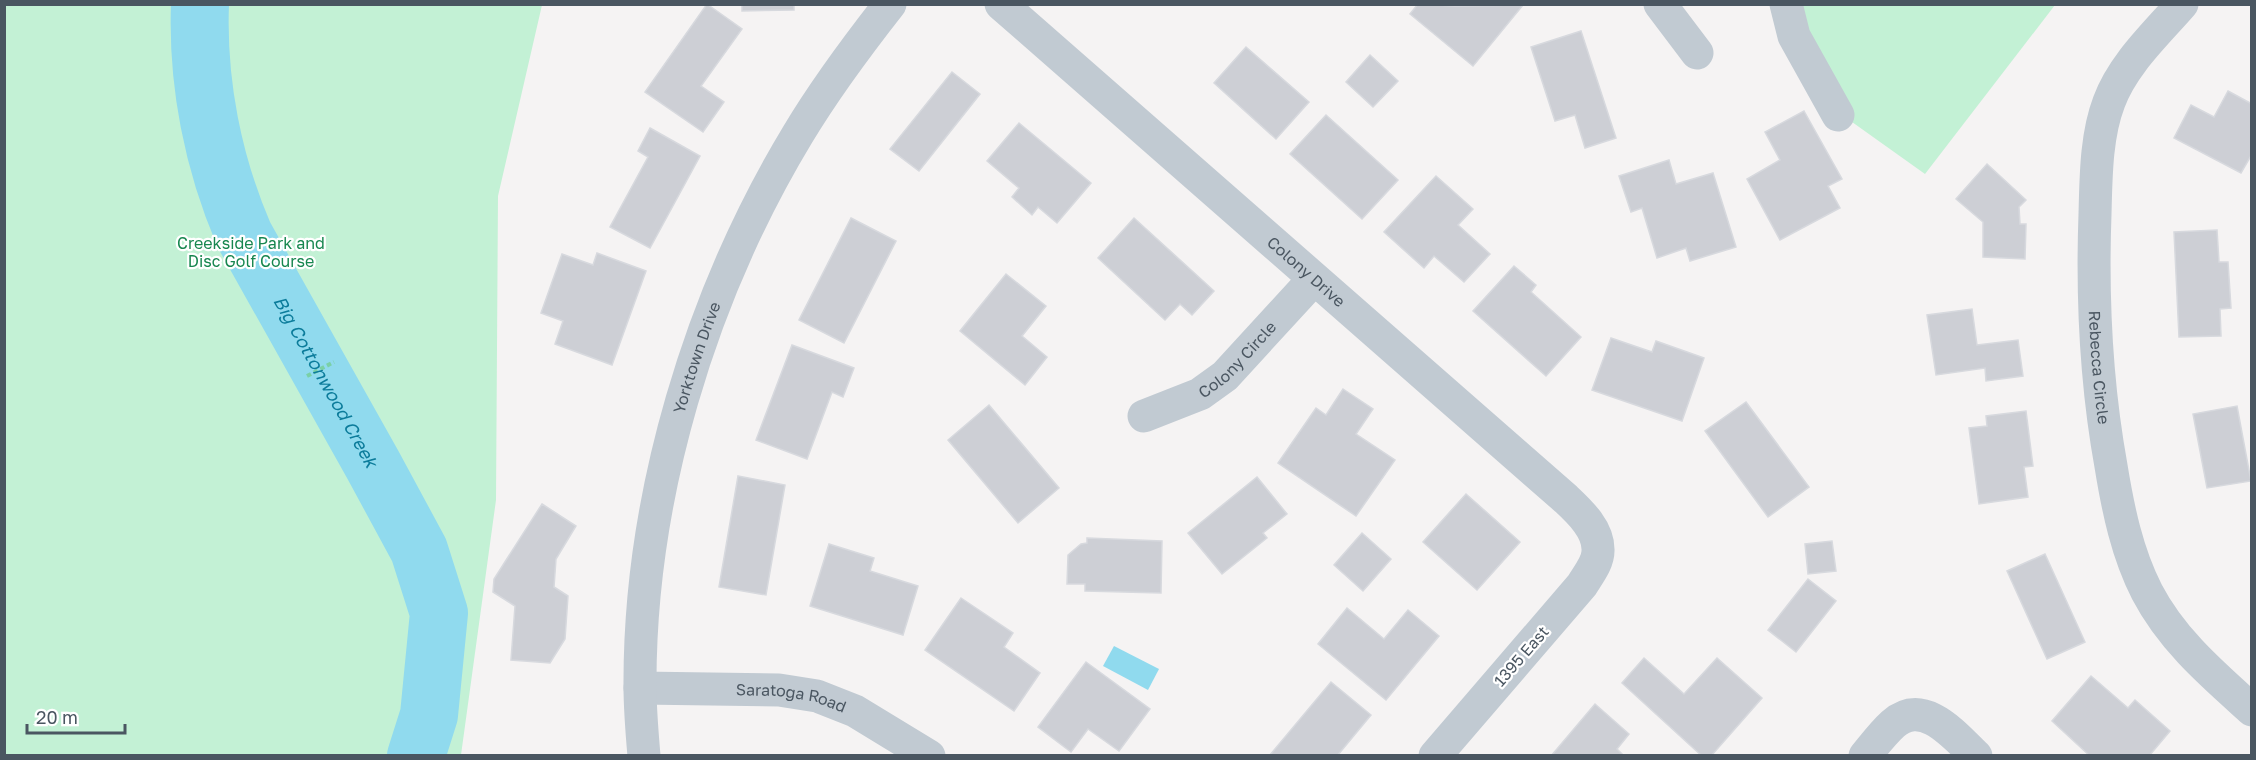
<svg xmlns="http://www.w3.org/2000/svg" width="2256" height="760" viewBox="0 0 2256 760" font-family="'Golos Text',sans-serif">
	<rect width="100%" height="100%" fill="#f5f3f3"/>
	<g fill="#c3f1d5">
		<polygon points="4,5 542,5 498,196 496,500 461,755 5,755"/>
		<polygon points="1794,5 2055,5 1925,174 1845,117"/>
	</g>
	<polygon fill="#90daee" points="1114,646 1159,669 1148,690 1103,666"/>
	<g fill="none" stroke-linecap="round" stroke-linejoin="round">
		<path stroke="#90daee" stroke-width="58" id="s1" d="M200,4C197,83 213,163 244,235L373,465L419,550L439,613L429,715L416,756"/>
	</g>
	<g fill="#cdcfd5" stroke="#d7d9de" stroke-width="1.5">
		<polygon points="707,4 742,29 701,86 724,102 703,132 645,92"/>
		<polygon points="742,4 794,4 794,10 742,11"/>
		<polygon points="1418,4 1455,6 1523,5 1473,66 1410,14"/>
		<polygon points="1581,31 1616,138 1585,148 1575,115 1555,121 1531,47"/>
		<polygon points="1246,47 1309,102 1276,139 1214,83"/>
		<polygon points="1370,55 1398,81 1373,107 1346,82"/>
		<polygon points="952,72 980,94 919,171 890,149"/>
		<polygon points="2228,91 2252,104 2252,154 2241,173 2174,138 2191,105 2214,117"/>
		<polygon points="1804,111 1842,179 1828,186 1840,208 1780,240 1747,179 1780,160 1765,132"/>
		<polygon points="1326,115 1398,180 1362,219 1290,154"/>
		<polygon points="1019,123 1091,183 1057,223 1038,207 1032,215 1012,197 1019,188 987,161"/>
		<polygon points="650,128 700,156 650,248 610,227 648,157 638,151"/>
		<polygon points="1669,160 1676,184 1713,173 1736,247 1690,261 1686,248 1657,258 1642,208 1631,212 1619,176"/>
		<polygon points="1987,164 2026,200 2019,207 2020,224 2026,224 2025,259 1983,257 1983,222 1956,199"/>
		<polygon points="1436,176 1473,209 1458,225 1490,254 1464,282 1434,256 1424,268 1384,232"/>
		<polygon points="851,218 896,241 844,343 799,320"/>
		<polygon points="1134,218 1214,291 1192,315 1180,304 1165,320 1098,258"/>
		<polygon points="2217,230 2219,262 2228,262 2231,308 2220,309 2221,336 2179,337 2174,232"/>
		<polygon points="597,253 646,271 612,365 555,344 563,321 541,313 562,254 593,265"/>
		<polygon points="1514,266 1536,285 1531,292 1581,337 1546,376 1473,311"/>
		<polygon points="1006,274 1046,306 1022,336 1047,357 1025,385 960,331"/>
		<polygon points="1972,309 1977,345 2018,340 2023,376 1986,381 1985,368 1936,375 1927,315"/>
		<polygon points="1611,338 1652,352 1656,341 1704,358 1682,421 1592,390"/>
		<polygon points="792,345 854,368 843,397 832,392 807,459 756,440"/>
		<polygon points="1343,389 1373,409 1356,434 1395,460 1356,516 1278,463 1316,408 1326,415"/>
		<polygon points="1746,402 1809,487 1768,517 1705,431"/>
		<polygon points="989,405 1059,488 1018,523 948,440"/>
		<polygon points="2237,406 2251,481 2207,488 2193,414"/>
		<polygon points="2026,411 2033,466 2024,467 2028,497 1979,504 1969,428 1987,426 1986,416"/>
		<polygon points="738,476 785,485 766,595 719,587"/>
		<polygon points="1257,477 1287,514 1263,533 1267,538 1222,574 1188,533"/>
		<polygon points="1466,494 1520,542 1477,590 1423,542"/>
		<polygon points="542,504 576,526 556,559 554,587 568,596 565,639 550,663 511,660 515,606 493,592 494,579"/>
		<polygon points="1362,533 1391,559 1363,591 1334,565"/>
		<polygon points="1087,538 1162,541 1161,593 1085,591 1085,584 1067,584 1068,555 1081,544 1087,543"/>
		<polygon points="1832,541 1836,571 1808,574 1805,544"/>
		<polygon points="829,544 874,558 870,571 918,586 903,635 810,606"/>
		<polygon points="2045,554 2085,642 2047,659 2007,571"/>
		<polygon points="1808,579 1836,601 1796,652 1768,630"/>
		<polygon points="961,598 1013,633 1004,647 1040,673 1014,711 925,650"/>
		<polygon points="1347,608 1384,639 1408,610 1439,636 1386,700 1318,644"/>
		<polygon points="1644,658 1684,694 1717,658 1762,698 1711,756 1702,756 1622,683"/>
		<polygon points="1086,662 1150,709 1119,751 1088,729 1071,752 1038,727"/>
		<polygon points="2091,676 2128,708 2135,700 2170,731 2149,756 2090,756 2052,721"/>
		<polygon points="1331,682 1371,715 1337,756 1269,756"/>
		<polygon points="1595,704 1629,734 1617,749 1624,756 1551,756"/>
	</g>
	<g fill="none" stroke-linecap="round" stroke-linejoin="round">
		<polyline stroke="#7ad0a6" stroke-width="4" stroke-dasharray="4.5 3" stroke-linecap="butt" points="307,376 334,362"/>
		<g stroke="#c1cad2" stroke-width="33">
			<path id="s2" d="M1001,4L1566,499C1580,512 1599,530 1598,551C1598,563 1588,575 1582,585L1435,756"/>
			<polyline points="1660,4 1697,53"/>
			<polyline points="1786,4 1794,36 1838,115"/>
			<path id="s3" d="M2182,4C2156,34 2123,64 2109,102C2096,136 2096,177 2095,214C2092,298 2096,383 2111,466C2118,509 2127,553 2147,592C2172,640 2212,674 2252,710"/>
			<path id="s4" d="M1144,416L1200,394L1225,376L1314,279"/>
			<path id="s5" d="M640,688L779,690L817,696L855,711L929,756"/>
			<path id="s6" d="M644,756C642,733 640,710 640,687C639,498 700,296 798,134C825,89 857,46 890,4"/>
			<path d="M1865,756C1874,745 1883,733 1893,724C1924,697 1955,736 1976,756"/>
		</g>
	</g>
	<g text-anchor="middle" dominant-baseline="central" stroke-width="4.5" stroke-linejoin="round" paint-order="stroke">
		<g font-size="16" fill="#17864f" stroke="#fff">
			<text x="251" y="243">Creekside Park and<tspan x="251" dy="18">Disc Golf Course</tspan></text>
		</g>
		<g font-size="16" fill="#4a5661" stroke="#fff">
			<text stroke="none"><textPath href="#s2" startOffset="406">Colony Drive</textPath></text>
			<text stroke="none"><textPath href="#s4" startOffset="111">Colony Circle</textPath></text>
			<text stroke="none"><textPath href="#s6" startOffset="405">Yorktown Drive</textPath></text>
			<text stroke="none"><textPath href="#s3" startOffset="390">Rebecca Circle</textPath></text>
			<text transform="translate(1521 656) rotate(-49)">1395 East</text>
			<text stroke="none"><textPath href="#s5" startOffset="152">Saratoga Road</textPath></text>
		</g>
		<g font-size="18" font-style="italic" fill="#0c7c9b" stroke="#fff">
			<text stroke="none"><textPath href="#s1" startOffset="405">Big Cottonwood Creek</textPath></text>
		</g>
	</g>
	<rect width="2256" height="760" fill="none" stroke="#4a5661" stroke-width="12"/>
	<path d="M27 724v9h98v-9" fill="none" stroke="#4a5661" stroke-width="3"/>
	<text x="36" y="724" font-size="18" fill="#4a5661" stroke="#ffffff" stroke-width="4.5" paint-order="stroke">20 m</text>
</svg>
